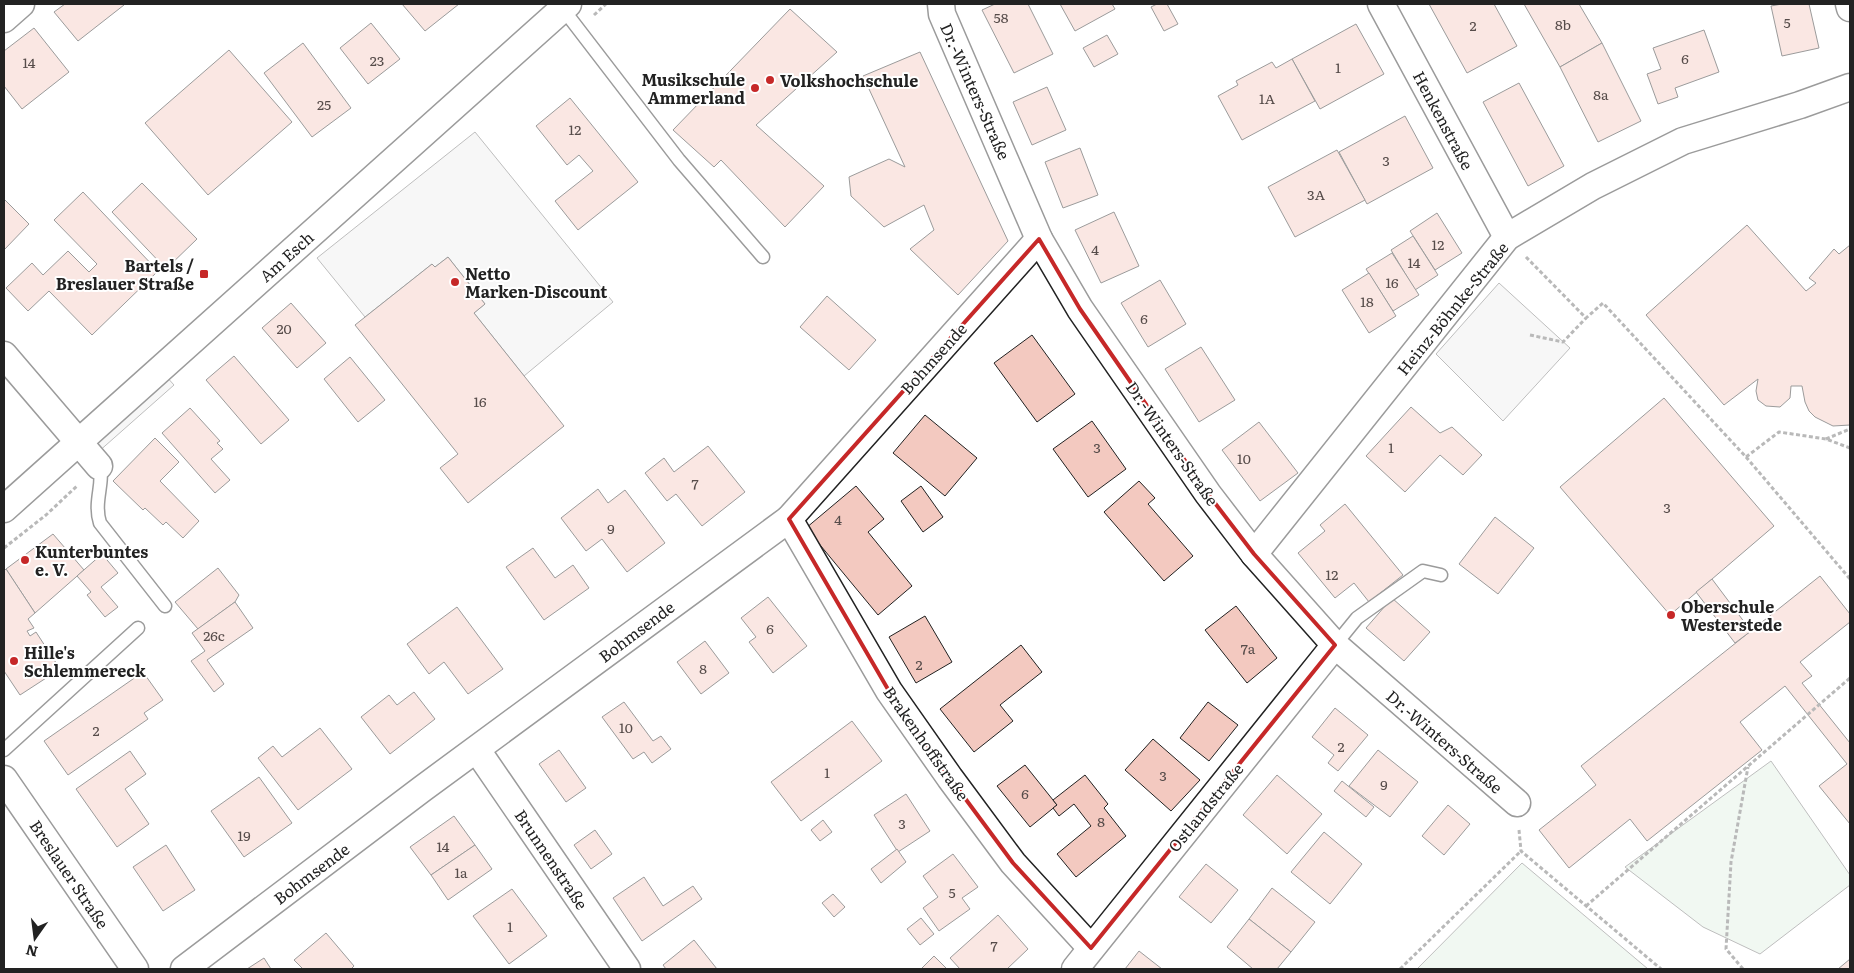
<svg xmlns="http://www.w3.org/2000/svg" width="1854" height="973" viewBox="0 0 1854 973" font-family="Literata,serif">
	<rect width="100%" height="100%" fill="#fff"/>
	<g fill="#e0efe3" stroke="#6f6f6f">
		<polygon points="1771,761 1850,875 1850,885 1760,954 1703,927 1625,867"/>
		<polygon points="1522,863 1648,969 1417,969"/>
	</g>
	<g fill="#ededed" stroke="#6f6f6f">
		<polygon points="475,132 613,302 524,376 474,313 485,304 448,257 435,267 432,264 365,317 317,258"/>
		<polygon points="1499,283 1570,348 1503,421 1436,354"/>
		<polygon points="165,375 174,385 97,453 88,443"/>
	</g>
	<g fill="#f3c9c0" stroke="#222">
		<polygon points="65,4 124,4 124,5 78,41 54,12"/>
		<polygon points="402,4 459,4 425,31"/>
		<polygon points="995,4 1028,4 1053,54 1014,73 982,10"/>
		<polygon points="1060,4 1112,4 1115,9 1075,31"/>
		<polygon points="1157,4 1167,4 1178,24 1164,31 1151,7"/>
		<polygon points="1429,4 1494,4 1517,46 1467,73"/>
		<polygon points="1524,4 1579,4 1602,43 1560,67"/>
		<polygon points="1782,4 1809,4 1819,48 1782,56 1771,6"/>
		<polygon points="790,9 837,52 756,125 824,186 785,227 721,160 714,167 673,130"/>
		<polygon points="371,23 400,59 368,84 340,48"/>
		<polygon points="1356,24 1384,74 1320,109 1292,59"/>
		<polygon points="34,28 69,72 22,109 4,86 4,51"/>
		<polygon points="1704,30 1719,72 1675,88 1678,97 1658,104 1647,74 1661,69 1653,48"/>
		<polygon points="1107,35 1118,54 1094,67 1083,48"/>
		<polygon points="303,43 351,108 312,137 264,73"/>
		<polygon points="1602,43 1641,121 1598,142 1560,67"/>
		<polygon points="229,50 292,122 208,195 145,123"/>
		<polygon points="920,52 1008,241 958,295 910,249 934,230 924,205 884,227 851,196 849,177 889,159 905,167 863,76"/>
		<polygon points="1292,59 1315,101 1242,140 1218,96 1238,85 1236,81 1272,62 1276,68"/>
		<polygon points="1519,83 1564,166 1528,186 1483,102"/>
		<polygon points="1047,87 1066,130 1032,145 1013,102"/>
		<polygon points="570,98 638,182 578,230 555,201 593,171 579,155 567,165 536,126"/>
		<polygon points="1405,116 1433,168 1367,204 1339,152"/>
		<polygon points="1080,148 1098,195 1063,208 1045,162"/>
		<polygon points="1337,150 1365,200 1295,237 1268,187"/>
		<polygon points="142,183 197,239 166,269 112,212"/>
		<polygon points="83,192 158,271 92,335 49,291 28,311 6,288 32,263 43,275 68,251 89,272 97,264 54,220"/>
		<polygon points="4,199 29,224 4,250"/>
		<polygon points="1114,212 1139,266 1101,283 1075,230"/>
		<polygon points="1437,213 1462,253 1435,270 1410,231"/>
		<polygon points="1747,225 1806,291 1816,283 1809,278 1834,249 1839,254 1850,245 1850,425 1833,426 1815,417 1809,411 1805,402 1802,386 1791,386 1790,398 1780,407 1766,406 1758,400 1756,391 1758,379 1724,405 1646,315"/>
		<polygon points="1413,236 1438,275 1415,290 1391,250"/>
		<polygon points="1392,253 1419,295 1393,311 1366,269"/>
		<polygon points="448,257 485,304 474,313 564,426 468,503 440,468 458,454 355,325 432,264 435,267"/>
		<polygon points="1369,273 1396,316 1369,333 1342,290"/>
		<polygon points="1160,280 1186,324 1148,347 1121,303"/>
		<polygon points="827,296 876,340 849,370 800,327"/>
		<polygon points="291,303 326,343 297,368 262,328"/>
		<polygon points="1032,335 1075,394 1037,422 994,363"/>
		<polygon points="1201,347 1235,400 1199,422 1165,369"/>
		<polygon points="234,356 289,420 261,444 206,380"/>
		<polygon points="350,357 385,400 358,422 324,379"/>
		<polygon points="1664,398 1774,526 1670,615 1560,487"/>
		<polygon points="1411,407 1440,433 1452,427 1482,455 1463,475 1440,455 1405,492 1366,456"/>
		<polygon points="190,408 220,441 217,443 223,449 211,459 230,480 215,493 162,433"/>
		<polygon points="925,415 977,458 945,496 893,453"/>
		<polygon points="1092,421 1126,469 1088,497 1053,449"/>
		<polygon points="1259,422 1298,473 1260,501 1222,450"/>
		<polygon points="155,438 179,462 160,481 199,521 183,538 166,522 163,525 145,508 143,510 113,481"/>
		<polygon points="708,446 745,492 702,526 676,494 667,501 645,473 664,458 674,472"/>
		<polygon points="1139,481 1155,498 1148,504 1193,556 1164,581 1104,512"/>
		<polygon points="856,486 884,519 868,532 912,586 878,615 806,528"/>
		<polygon points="921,486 943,517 923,532 901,501"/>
		<polygon points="598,489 608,503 625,490 665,543 627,572 602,539 586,551 561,518"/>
		<polygon points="1345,504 1403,575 1369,602 1354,583 1335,598 1298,553 1325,531 1320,525"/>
		<polygon points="1495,517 1534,548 1498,594 1459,564"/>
		<polygon points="53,534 84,570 35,613 6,569"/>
		<polygon points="533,548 555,578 573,565 589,588 544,620 506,567"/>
		<polygon points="102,554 118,573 101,587 118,607 105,617 87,595 91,592 77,576"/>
		<polygon points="218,568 239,595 235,602 198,629 175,602"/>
		<polygon points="6,569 35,613 28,619 34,628 27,631 30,636 36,632 60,669 20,695 4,671 4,571"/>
		<polygon points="1820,576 1850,614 1850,622 1800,662 1812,676 1802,683 1850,743 1850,824 1819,786 1847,764 1785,686 1740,722 1762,750 1647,841 1630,819 1569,868 1539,830 1596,785 1581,766"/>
		<polygon points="1712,579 1751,631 1735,643 1696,592"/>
		<polygon points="768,597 807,646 773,673 749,642 756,637 741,618"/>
		<polygon points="1392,598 1430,632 1404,661 1366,628"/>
		<polygon points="235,602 253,628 207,660 224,684 214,692 191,661 205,651 192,633"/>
		<polygon points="1236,606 1277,658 1247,683 1205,630"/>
		<polygon points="457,607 503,669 468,694 444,662 429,674 407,644"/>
		<polygon points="925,616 952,662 916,683 889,637"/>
		<polygon points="705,641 729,673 701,694 677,662"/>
		<polygon points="1021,645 1042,672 1000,705 1013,721 974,752 940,709"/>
		<polygon points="143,672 163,700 144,713 148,719 68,775 44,741"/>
		<polygon points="414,692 435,719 390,754 361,717 389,695 397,705"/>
		<polygon points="624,702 653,741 661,736 671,749 652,763 644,752 633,759 602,717"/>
		<polygon points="1208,702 1238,725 1209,761 1180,738"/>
		<polygon points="1335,708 1368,735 1338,771 1328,763 1334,755 1312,737"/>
		<polygon points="852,721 882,761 801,821 771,782"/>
		<polygon points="320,728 352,769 298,810 258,758 273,746 282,757"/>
		<polygon points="1153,739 1200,780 1171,811 1125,770"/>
		<polygon points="559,750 586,788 566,802 539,764"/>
		<polygon points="1378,750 1418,782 1390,817 1349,786"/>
		<polygon points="130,751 146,774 125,789 149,824 117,847 76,789"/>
		<polygon points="1025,765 1057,805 1030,827 997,786"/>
		<polygon points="1085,775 1108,804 1104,808 1126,836 1076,877 1057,854 1091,826 1074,804 1059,816 1053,808 1057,805 1053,800"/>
		<polygon points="1277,775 1322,814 1287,854 1243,815"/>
		<polygon points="259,777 292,823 244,857 211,811"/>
		<polygon points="1342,781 1374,807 1366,817 1334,791"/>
		<polygon points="906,794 930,831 898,852 874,815"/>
		<polygon points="1448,805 1470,824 1444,855 1422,836"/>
		<polygon points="454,816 475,845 431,875 410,847"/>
		<polygon points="823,820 832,832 820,841 811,830"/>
		<polygon points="595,830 612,854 591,869 574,845"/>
		<polygon points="1324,832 1362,864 1330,904 1291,872"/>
		<polygon points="166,845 195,890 163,911 133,867"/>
		<polygon points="475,845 492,869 448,900 431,875"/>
		<polygon points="897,849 906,862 881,883 871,869"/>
		<polygon points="953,854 978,887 962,898 970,909 939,931 923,908 938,897 923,876"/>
		<polygon points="1206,864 1238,890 1211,923 1179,897"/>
		<polygon points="644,877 663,906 693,886 702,899 642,941 613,898"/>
		<polygon points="1272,888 1315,922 1291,952 1249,919"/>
		<polygon points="512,889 547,936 509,964 473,916"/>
		<polygon points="833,894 845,907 834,917 822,903"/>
		<polygon points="998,915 1028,949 1007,969 960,969 950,958"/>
		<polygon points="921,918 934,934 920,945 907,929"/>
		<polygon points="1249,919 1291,952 1277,969 1253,969 1227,947"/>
		<polygon points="326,933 354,966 351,969 303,969 294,960"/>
		<polygon points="694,940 717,969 666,969 663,965"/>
		<polygon points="1139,951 1162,969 1125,969"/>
		<polygon points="934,956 947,969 921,969"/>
		<polygon points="264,958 271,969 247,969"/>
		<polygon points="1850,959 1850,969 1838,969"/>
	</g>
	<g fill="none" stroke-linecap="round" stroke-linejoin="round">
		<g stroke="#222" stroke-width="15">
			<g id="lane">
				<polyline points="563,9 679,160 763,257"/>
				<path d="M99,466C105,482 93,501 100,523L165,606"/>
				<polyline points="1335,645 1357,618 1423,571 1441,575"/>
				<polyline points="4,750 138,628"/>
			</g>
		</g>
		<g stroke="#222" stroke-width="29">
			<g id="street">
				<polyline points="941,4 942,14 1039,239 1080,309 1208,494 1254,554 1335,645 1517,803"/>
				<polyline points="1381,4 1507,237"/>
				<polyline points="1849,4 1850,8"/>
				<polyline points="4,19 21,4"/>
				<polyline points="4,355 99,466"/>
				<polyline points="4,509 568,4"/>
				<polyline points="789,519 889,691 950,778 1013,863 1091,948"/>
				<polyline points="1254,554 1507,237 1593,186 1683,141 1800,105 1850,87"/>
				<polyline points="477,750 627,969"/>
				<polyline points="4,779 135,969"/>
				<polyline points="184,969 422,789 789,519 1039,239"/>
				<polyline points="1075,969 1335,645"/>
			</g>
		</g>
		<g stroke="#646464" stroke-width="3" stroke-dasharray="4 2.5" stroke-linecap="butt">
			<polyline points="594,15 606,4"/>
			<polyline points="1526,257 1586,318 1603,303 1746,457 1779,432 1826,439 1850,448"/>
			<polyline points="1530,335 1563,342 1586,318"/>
			<polyline points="1826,439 1850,429"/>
			<polyline points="1746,457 1850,579"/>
			<polyline points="4,548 46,515 78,485"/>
			<polyline points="1519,830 1521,851 1661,969"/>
			<polyline points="1586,906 1850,678"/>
			<polyline points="1400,969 1521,851"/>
			<polyline points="1743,969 1726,949 1731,862 1748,767"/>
		</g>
		<use href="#lane" stroke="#fff" stroke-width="12"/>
		<use href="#street" stroke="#fff" stroke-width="26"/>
	</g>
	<path d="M0 0H1854V973H0ZM1039,239L1080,309L1208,494L1254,554L1335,645L1091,948L1013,863L950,778L889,691L789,519Z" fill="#fff" fill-opacity=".55" fill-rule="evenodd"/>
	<path fill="none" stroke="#c62828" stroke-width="4" stroke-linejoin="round" d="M1039,239L1080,309L1208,494L1254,554L1335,645L1091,948L1013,863L950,778L889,691L789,519Z"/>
	<g fill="#c62828" stroke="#fff" stroke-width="2">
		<circle cx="770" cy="80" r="5"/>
		<circle cx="755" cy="88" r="5"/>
		<rect x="199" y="269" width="10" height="10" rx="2.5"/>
		<circle cx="455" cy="282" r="5"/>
		<circle cx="25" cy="560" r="5"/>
		<circle cx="1671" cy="615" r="5"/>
		<circle cx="14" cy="661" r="5"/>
	</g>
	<g text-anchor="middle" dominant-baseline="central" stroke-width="4" stroke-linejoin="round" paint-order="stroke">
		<g font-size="14" fill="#564c4a">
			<text x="1001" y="17">58</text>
			<text x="1787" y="22">5</text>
			<text x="1563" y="24">8b</text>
			<text x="1473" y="25">2</text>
			<text x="1685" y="58">6</text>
			<text x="377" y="60">23</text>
			<text x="29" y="62">14</text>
			<text x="1338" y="67">1</text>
			<text x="1601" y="94">8a</text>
			<text x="1267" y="98">1A</text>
			<text x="324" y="104">25</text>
			<text x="575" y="129">12</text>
			<text x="1386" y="160">3</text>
			<text x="1316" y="194">3A</text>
			<text x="1438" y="244">12</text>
			<text x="1095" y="249">4</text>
			<text x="1414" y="262">14</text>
			<text x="1392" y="282">16</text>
			<text x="1367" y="301">18</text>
			<text x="1144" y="318">6</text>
			<text x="284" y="328">20</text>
			<text x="480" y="401">16</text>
			<text x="1097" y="447">3</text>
			<text x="1391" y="447">1</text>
			<text x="1244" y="458">10</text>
			<text x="695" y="483">7</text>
			<text x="1667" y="507">3</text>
			<text x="838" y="519">4</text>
			<text x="611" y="528">9</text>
			<text x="1332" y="574">12</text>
			<text x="770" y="628">6</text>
			<text x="214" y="635">26c</text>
			<text x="1248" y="648">7a</text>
			<text x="919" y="664">2</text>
			<text x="703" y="668">8</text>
			<text x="626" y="727">10</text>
			<text x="96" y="730">2</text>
			<text x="1341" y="746">2</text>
			<text x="827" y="772">1</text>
			<text x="1163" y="775">3</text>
			<text x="1384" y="784">9</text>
			<text x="1025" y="793">6</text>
			<text x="1101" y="821">8</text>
			<text x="902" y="823">3</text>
			<text x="244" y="835">19</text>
			<text x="443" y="846">14</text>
			<text x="461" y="872">1a</text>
			<text x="952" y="892">5</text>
			<text x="510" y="926">1</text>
			<text x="994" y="945">7</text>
		</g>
		<g font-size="16" font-weight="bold" fill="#222" stroke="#fff" text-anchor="start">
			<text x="745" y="79" text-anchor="end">Musikschule<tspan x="745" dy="18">Ammerland</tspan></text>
			<text x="780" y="80">Volkshochschule</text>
			<text x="194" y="265" text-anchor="end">Bartels /<tspan x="194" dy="18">Breslauer Straße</tspan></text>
			<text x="465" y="273">Netto<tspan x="465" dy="18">Marken-Discount</tspan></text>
			<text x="35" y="551">Kunterbuntes<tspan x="35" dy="18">e. V.</tspan></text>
			<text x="1681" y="606">Oberschule<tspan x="1681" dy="18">Westerstede</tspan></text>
			<text x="24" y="652">Hille's<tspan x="24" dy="18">Schlemmereck</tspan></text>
		</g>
		<g font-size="16" fill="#222" stroke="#fff">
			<text transform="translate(976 91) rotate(66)">Dr.-Winters-Straße</text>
			<text transform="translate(1444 120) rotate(62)">Henkenstraße</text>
			<text transform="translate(286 256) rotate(-42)">Am Esch</text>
			<text transform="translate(1452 308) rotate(-51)">Heinz-Böhnke-Straße</text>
			<text transform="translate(933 358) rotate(-48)">Bohmsende</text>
			<text transform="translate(1173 443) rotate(55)">Dr.-Winters-Straße</text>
			<text transform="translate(636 631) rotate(-37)">Bohmsende</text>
			<text transform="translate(1445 741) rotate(41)">Dr.-Winters-Straße</text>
			<text transform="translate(927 743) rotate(55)">Brakenhoffstraße</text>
			<text transform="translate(1205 807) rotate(-51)">Ostlandstraße</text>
			<text transform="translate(552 859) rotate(56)">Brunnenstraße</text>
			<text transform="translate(311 873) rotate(-37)">Bohmsende</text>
			<text transform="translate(70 874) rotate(56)">Breslauer Straße</text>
		</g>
	</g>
	<rect width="1854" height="973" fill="none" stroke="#222222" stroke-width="10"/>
	<g transform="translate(35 938) rotate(194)" stroke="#ffffff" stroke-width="4" paint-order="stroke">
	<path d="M0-4L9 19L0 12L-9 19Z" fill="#222222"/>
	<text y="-8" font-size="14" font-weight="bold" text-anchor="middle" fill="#222222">N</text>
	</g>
</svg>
